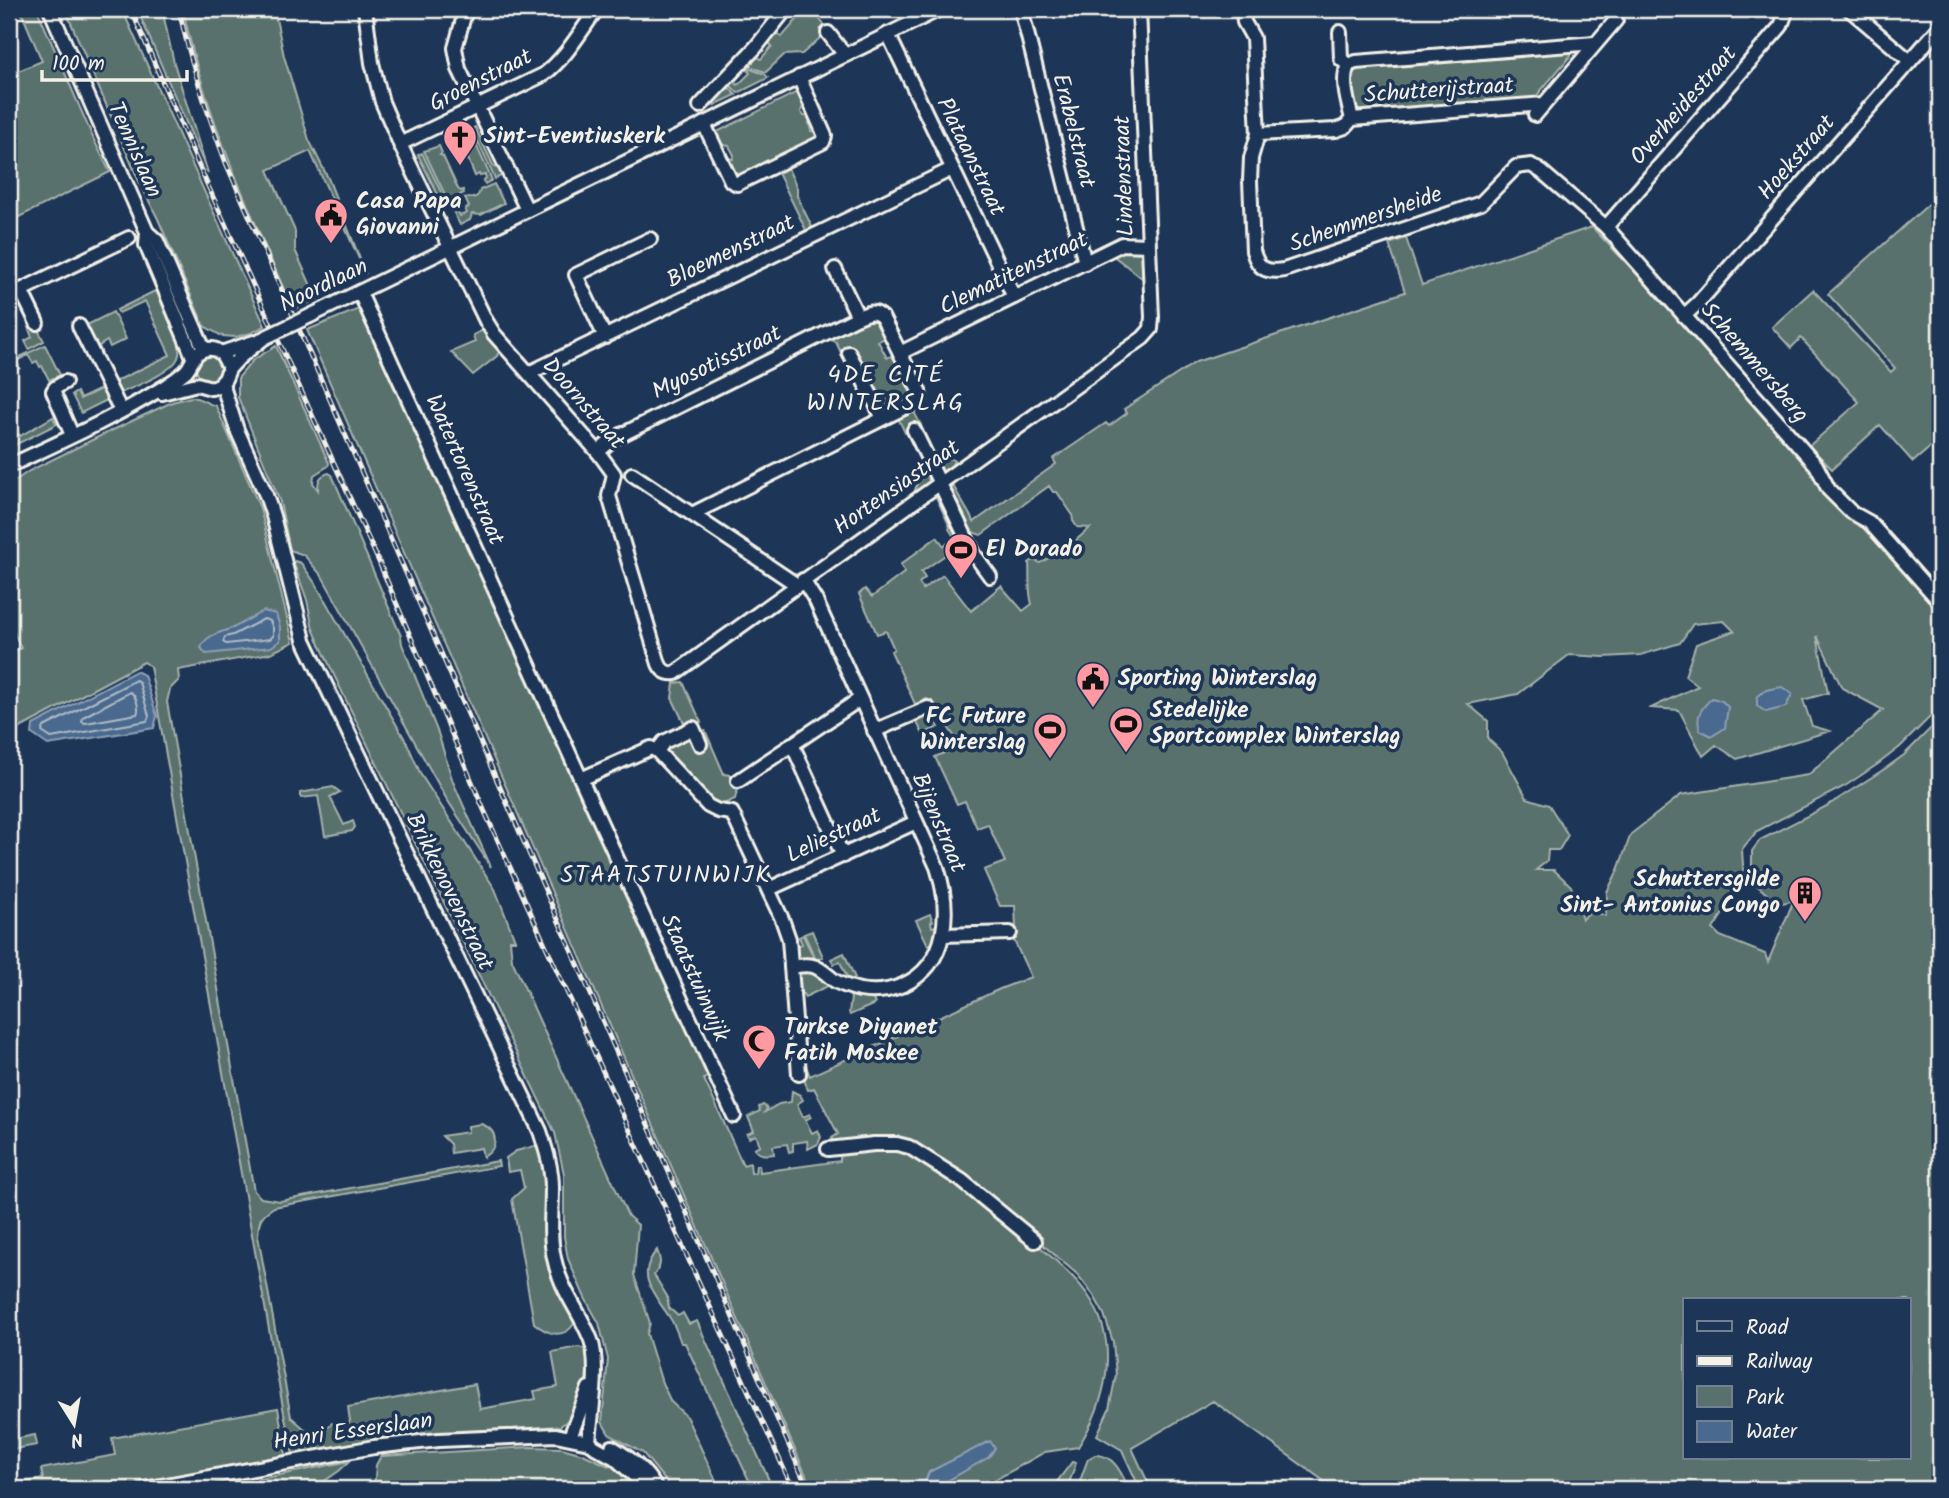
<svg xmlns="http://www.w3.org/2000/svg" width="1949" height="1498" viewBox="0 0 1949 1498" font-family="Kalam,sans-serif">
	<rect width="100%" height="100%" fill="#1d3557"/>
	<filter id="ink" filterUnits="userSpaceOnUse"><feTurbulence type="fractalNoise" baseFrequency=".0143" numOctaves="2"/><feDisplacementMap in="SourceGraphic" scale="14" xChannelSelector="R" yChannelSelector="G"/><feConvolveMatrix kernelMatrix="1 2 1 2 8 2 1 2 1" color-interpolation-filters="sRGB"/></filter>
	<g filter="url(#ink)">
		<g fill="#59716d" stroke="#a6b1aa" stroke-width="2" fill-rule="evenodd">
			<path d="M20,9H37L94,140L110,172L9,222C9,209 11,196 9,184V75L42,61Z"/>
			<polygon points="65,9 122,9 265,326 251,333 236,337 222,336 204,326 158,219 138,179"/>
			<polygon points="137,9 162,9 174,63 208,173"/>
			<path d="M183,9H274L284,56L309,140L328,178L366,274L310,151L268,170L295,231V250L317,299L293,310C250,211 204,114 183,9Z"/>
			<polygon points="806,9 812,9 828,30 827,32 802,54 784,55 766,72 750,67 747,64 755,55 761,59 772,46 767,41 774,32 782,37"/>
			<polygon points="1577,48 1533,100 1363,113 1356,109 1352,103 1351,76 1354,69 1363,65"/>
			<polygon points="744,67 765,74 768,78 738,93 726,81 732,80 738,85 750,73"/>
			<polygon points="724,82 736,95 704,110"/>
			<polygon points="799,91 809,109 802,108 801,112 804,116 813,117 816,124 809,123 811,131 820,132 818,140 740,178 734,174 725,157 733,159 734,155 729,146 719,144 715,133"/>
			<polygon points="475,127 494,167 504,171 505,174 495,179 472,129"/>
			<polygon points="469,129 492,180 485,184 483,181 486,178 485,175 480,176 479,174 475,176 462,144 458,145 455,138 461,135 461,133"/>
			<polygon points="439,146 442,153 440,155 443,156 458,189 461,191 463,190 464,193 448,201 424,151"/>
			<polygon points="422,153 446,202 436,208 434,204 441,201 418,155"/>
			<polygon points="786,164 797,188 797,196 814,231 802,238 800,233 806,230 776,169"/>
			<path d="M494,184L504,203L481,215L472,214L470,220L460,225L450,205L453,203L460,216L467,213L465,209L469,207L465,198C472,199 479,198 480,190Z"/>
			<polygon points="1940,194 1940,439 1913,462 1880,425 1832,469 1809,446 1859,402 1801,338 1791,348 1772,327 1813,290 1891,372 1895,368 1828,294"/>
			<path d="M1592,227L1689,329L1813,469L1821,488L1850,519L1862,527L1875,539L1940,610V707L1900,747L1878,764L1845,786L1757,831L1742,849L1744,881L1713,929L1720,936L1765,954L1768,962L1793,902L1791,901L1778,904L1752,881V851L1760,840L1827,806L1886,768L1904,755L1934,725L1940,735V1489H1335L1213,1401L1132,1448L1151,1489H1140L1122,1450L1097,1435L1109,1409L1116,1375L1113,1342L1104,1314L1094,1296L1077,1274L968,1181L909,1142L838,1143L834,1141L832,1138L838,1134L814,1088L808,1090L805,1082L806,1066L810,1076L1000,989L1031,977L1009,930L1016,929L1015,906H1000L984,870L1005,862L988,824L977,828L965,801L957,804L935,757L961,745L927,699L915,704L891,651L894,649L886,631L877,634L859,594L865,589L872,597L905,572L900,565L937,537L944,546L955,538L949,529L950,527L936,497L939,495L966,545L964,550L955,556L951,551L921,572L925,578L919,583L923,589L943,575L971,611L1001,586L1023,611L1032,604C1028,591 1030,578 1029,563L1033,560L1040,563L1068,547L1090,528L1077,527L1073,521L1072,514L1057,492H1053L1049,486L981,535L969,531L948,488L952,484L974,522L1056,464L1053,459L1106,423L1109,426L1127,413L1124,409L1196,362L1405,292L1389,244L1406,238L1422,285ZM1724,621L1734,631L1696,644L1685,676L1698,686L1651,708L1679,710L1703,756L1716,745L1737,759L1830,731L1812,726L1803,700L1828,693L1817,636L1842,688L1883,710L1808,775L1681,795L1631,834L1618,870L1607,892L1606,916L1591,911L1582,919L1571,886L1554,870H1536L1547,861L1548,850H1559L1568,835L1549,805L1527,798L1502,752L1488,739V721L1468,704L1518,694L1569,655L1604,657L1641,655L1680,643L1693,624ZM1685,1300H1909V1458H1685Z"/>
			<polygon points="1122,249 1143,249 1147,282 1111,254"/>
			<path d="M157,290C164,307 185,342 178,358C172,373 131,388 116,395L110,384L170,355L145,301L119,313L117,310Z"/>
			<path d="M359,309L711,1075L704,1079L743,1165L750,1163L751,1173H755L756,1165H759L760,1172L840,1161V1153L861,1150L896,1148L919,1155C949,1178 979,1201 1009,1224C1021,1234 1036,1242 1047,1253C1063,1267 1080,1282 1091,1300C1120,1347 1106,1403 1078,1447L1045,1452L979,1489H812L307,330Z"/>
			<polygon points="113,312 126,339 110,347 107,341 99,346 101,351 96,353 83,327"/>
			<polygon points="871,316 875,316 887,337 878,341 887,358 895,354 915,393 914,398 887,411 882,409 853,350 842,355 836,342 831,340 830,336"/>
			<polygon points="35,324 44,341 29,349 25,341 32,337 28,327"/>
			<polygon points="483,330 499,352 497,356 473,375 451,352 475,342 473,335"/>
			<polygon points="45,345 62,379 58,376 49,380 42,366 40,367 37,361 33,363 28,355 16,361 20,368 10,373 9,362"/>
			<path d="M276,346L329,463L328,466L314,475L313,483L318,490C318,480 319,476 329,473L332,475L401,636L402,644L438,733L453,782L491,867L446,798L322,576L304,555L290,550L280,502L238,397V378L253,360Z"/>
			<path d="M203,355H216L222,366C221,376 215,381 205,380L198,375L195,368Z"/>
			<polygon points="105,387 111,398 81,413 72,395 77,392 80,399"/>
			<path d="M191,397C200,397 207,404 216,406L260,508L293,642L271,653L178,670L179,680L170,689L167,702L254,1191L261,1198L280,1201L498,1161L499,1166L274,1207C260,1216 259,1219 258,1236L291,1417L306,1430L328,1427L332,1423L339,1428L347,1425L350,1421L348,1407L475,1384L480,1409L536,1399L534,1391L558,1387L552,1352L578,1347L587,1349C589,1377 585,1411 560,1426L396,1436L293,1455L284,1413L150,666L144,662L9,734V654L21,648L9,622V485L29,471L94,439L172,402Z"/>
			<polygon points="913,410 921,425 905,433 898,418"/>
			<polygon points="53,417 56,423 62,420 63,421 9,448 9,432 13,437 19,434 20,436"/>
			<path d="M933,452L954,460C951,467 950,474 941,474L931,457Z"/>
			<polygon points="922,468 928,468 932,478 932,483 917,495 914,493"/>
			<polygon points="295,561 301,563 315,583 407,743 421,775 495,889 515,940 510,940 512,960 628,1216 638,1225 634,1275 650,1323 647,1334 662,1383 671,1402 686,1416 720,1489 672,1489 643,1453 609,1434 602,1422 608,1359 599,1323 585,1298 568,1259 564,1237 564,1174 555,1133 334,675 313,629 307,600 294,564"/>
			<polygon points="683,682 701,722 686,727 672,698 674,683"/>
			<polygon points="927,713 939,727 923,734 914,717 885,729 888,737 885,739 881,730 914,716"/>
			<polygon points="705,730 724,774 730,775 741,788 737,791 735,799 719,806 717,806 666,756 666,746"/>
			<polygon points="333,787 340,792 330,797 344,825 353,821 355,827 352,831 325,836 318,796 301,798 300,793"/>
			<polygon points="930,914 933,921 931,922 932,927 940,925 938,941 928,945 916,920"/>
			<polygon points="812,931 823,957 816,960 804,934"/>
			<polygon points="803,935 815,960 797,962 795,958 794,947 802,944 799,937"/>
			<polygon points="844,953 855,978 849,981 840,962 834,964 831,959"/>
			<polygon points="811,970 830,982 826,987 805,997 800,990 797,990 797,973 800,971"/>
			<polygon points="847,992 872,997 875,1004 850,1015 849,1012 851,998"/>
			<path d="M792,1091L800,1095L803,1100L797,1104L803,1117L810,1114L811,1117L805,1120L812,1133L818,1130L821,1137L818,1144L808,1149L807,1141L793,1143V1151L789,1152L787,1144L773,1146L774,1154C765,1155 760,1156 754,1148L760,1145L756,1135L749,1138L747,1134L754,1131L748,1117L760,1111L759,1107L763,1105L767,1108L765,1112L779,1104L791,1102Z"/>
			<path d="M481,1124C499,1130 499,1149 483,1157L481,1148L451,1153L450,1144L442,1136L468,1132V1126Z"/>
			<path d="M535,1146C551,1163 542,1236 549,1264C554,1283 564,1301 573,1319L574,1324C563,1340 547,1334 534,1323L512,1199L524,1188L520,1170L508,1172L506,1158L516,1151Z"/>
			<path d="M657,1250C661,1261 662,1265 654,1275L667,1296L669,1308L678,1316L683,1313L689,1324L697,1321L773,1489H753L685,1343H681C678,1335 675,1325 670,1318C655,1295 634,1276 657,1250Z"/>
			<polygon points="278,1408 286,1455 107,1489 9,1489 9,1485 43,1479 41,1469 115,1455 112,1438"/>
			<polygon points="35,1435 37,1445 9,1450 9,1440"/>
			<polygon points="531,1447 562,1448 583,1454 609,1466 614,1462 642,1489 374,1489 376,1465 381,1456"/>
			<path d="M1095,1455C1114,1454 1122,1474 1129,1489H1077L1088,1459Z"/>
			<polygon points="350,1461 339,1471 316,1487 316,1489 209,1489"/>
			<polygon points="1072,1462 1076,1463 1067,1489 1054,1489 1053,1487"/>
		</g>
		<g fill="#4a698f" stroke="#8e9fb3" stroke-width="2">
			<path d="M263,611L276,614L280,627V641L271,647L206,654L201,648C206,634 221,633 233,628C243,623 253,617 263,611Z"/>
			<polygon points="136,671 144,675 157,716 154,728 48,745 32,734 33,725"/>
			<polygon points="1782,687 1792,694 1786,707 1766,712 1757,706 1757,697 1766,690"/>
			<path d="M1712,698L1722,701L1728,707L1725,728L1712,736L1700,730C1695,716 1702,707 1712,698Z"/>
			<polygon points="990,1441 995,1448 989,1457 933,1489 922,1489 929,1472"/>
		</g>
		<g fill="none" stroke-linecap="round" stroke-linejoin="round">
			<g stroke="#b0bbc4" stroke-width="2">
				<polygon points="264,619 270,621 273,628 273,636 270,639 226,644 223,642 225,637 233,635"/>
				<polygon points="136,680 139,682 149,716 147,721 51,738 42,732 44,727"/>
				<path d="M130,692C136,695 140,709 137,714L86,723L82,722L83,717Z"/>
			</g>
			<g stroke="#f4f1e8" stroke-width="18">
				<g id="minor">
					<polyline points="50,9 147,232 157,241 204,349"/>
					<path d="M365,9L372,63L382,102L400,144L486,321L494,334L598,452L614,474L609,496L659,664C662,671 667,674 675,673L1143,338L1151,329L1152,317L1139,9"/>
					<polyline points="466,9 455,48 459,69 527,210"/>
					<polyline points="1021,9 1085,263"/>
					<path d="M1243,9L1244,22L1253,38L1258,134L1251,158L1250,181L1253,251C1258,269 1266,273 1284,270L1481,203L1516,167L1531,165L1542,172L1606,227L1816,465L1829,490L1851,512L1869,522L1940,602"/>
					<polyline points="1849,9 1910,61"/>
					<polyline points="1340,32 1341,59 1348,65"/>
					<polyline points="828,33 845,55"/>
					<polyline points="888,34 1014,297"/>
					<polyline points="700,106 756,47 786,9"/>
					<polyline points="1535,115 1616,20 1615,9"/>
					<path d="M1352,119C1348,103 1341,81 1348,65L1356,62L1595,43"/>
					<polyline points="704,124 731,181 737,184 823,142 825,136 799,77"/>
					<polyline points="1258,134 1336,130 1345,127 1352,119 1544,104"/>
					<path d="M400,144L543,75C566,58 580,32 597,9"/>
					<polyline points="1606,227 1781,26 1785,15 1785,9"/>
					<polyline points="147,232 146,245 193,357"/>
					<polyline points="835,269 858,317"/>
					<polyline points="21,290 37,323"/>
					<polyline points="360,293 734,1116"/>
					<polyline points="9,296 129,238"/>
					<polyline points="310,316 940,9"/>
					<polyline points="1684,316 1698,303 1940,27"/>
					<polyline points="79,326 121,411"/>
					<polyline points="605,337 576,275 650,239"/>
					<polyline points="221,353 254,342"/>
					<polyline points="849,353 883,418"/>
					<polyline points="900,353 1122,244 1148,245"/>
					<polyline points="529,373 952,169"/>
					<polyline points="65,382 55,388 53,391 72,435"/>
					<path d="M222,383L237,430L266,495L273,516L304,640L540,1131C546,1150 552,1168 552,1188C552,1212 549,1235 554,1258C560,1290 580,1311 591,1340C600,1366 591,1414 589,1442"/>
					<polyline points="162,393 197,384 211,388 218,386 225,379 229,369 240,357 264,338"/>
					<polyline points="914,430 974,554 990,576"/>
					<path d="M598,452L613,439L858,317C868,313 873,309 882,317L919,391L920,398L916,402L692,514"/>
					<path d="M9,466C60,442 116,417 164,387C172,382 179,377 186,371C194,362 193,351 207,349C220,347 225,358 229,369"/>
					<polyline points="632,474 797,585"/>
					<polyline points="874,731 928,708"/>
					<polyline points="792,744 843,856"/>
					<polyline points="657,751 708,806 718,811 732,813 782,919 789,939 799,1074"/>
					<polyline points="581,779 651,748 657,751 664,742 693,728 700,744"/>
					<polyline points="738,781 860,699"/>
					<polyline points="769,889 916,822"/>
					<polyline points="943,935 1010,933"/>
					<path d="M791,967C798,966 806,964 813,966C821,968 828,976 835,981C842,985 852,988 860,990C876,993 889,991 903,985C949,964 951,910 937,867L816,601L803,580"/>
					<polyline points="828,1149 874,1144 897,1144 909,1147 961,1180 1035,1241"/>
					<polyline points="570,1437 589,1388"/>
					<path d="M612,1447C630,1458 646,1470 656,1489"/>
					<polyline points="144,1489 374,1447 439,1440 556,1435 589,1442 595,1447 615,1458 649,1489"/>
				</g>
			</g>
			<use href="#minor" stroke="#1d3557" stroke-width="12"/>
			<g stroke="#f4f1e8" stroke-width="5">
				<g id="rail">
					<polyline points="131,9 198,164 379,562 484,810 793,1489"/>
					<path d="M179,9C190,62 207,112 226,163L808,1489"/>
				</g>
			</g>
			<use href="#rail" stroke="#1d3557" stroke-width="2.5" stroke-dasharray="8" stroke-linecap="butt"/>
			<g stroke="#f4f1e8" stroke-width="18" stroke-linecap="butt">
				<polyline id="minor-bridge" points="264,338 310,316"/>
			</g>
			<use href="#minor-bridge" stroke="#1d3557" stroke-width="12"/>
		</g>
	</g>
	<defs>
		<g id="church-pin" transform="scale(1.75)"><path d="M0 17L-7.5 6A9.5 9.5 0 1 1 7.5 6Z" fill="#ff9aa2" stroke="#1d3557"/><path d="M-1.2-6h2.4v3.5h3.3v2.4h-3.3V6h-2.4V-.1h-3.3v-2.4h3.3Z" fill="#111"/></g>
		<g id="civic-pin" transform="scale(1.75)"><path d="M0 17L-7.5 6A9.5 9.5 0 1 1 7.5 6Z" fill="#ff9aa2" stroke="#1d3557"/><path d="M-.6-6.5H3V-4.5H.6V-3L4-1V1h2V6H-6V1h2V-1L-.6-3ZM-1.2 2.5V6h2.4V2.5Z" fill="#111"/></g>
		<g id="stadium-pin" transform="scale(1.75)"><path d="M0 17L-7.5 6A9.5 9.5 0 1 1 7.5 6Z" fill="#ff9aa2" stroke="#1d3557"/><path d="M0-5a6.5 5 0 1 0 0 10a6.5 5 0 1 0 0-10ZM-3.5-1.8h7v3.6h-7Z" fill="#111"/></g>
		<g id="building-pin" transform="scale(1.75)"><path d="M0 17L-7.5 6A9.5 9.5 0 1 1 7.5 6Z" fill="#ff9aa2" stroke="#1d3557"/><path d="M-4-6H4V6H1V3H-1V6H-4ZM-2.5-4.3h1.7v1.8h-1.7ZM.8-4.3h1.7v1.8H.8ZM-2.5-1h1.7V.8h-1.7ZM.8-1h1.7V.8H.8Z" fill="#111"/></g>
		<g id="mosque-pin" transform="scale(1.75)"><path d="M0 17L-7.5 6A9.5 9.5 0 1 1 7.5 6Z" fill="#ff9aa2" stroke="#1d3557"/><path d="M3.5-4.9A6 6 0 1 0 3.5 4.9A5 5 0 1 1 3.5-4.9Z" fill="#111"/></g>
	</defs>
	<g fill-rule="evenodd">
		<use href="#church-pin" x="460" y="137"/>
		<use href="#civic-pin" x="331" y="215"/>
		<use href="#stadium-pin" x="961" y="550"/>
		<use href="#civic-pin" x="1093" y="679"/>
		<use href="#stadium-pin" x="1126" y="724"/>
		<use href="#stadium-pin" x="1050" y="730"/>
		<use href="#building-pin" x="1805" y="893"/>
		<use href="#mosque-pin" x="759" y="1041"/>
	</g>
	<g text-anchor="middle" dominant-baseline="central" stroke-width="7" stroke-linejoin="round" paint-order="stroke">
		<g font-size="23" fill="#f4f1e8" stroke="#1d3557">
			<text transform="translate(481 81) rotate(-27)">Groenstraat</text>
			<text transform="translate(1439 91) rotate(-4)">Schutterijstraat</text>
			<text transform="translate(1684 106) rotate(-49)">Overheidestraat</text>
			<text transform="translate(1073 131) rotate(76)">Erabelstraat</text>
			<text transform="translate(134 150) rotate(66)">Tennislaan</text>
			<text transform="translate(970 157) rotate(64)">Plataanstraat</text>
			<text transform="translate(1797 158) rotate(-49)">Hoekstraat</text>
			<text transform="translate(1125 176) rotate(-92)">Lindenstraat</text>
			<text transform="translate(1366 220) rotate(-19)">Schemmersheide</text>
			<text transform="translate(731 252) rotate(-26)">Bloemenstraat</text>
			<text transform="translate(1014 274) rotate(-26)">Clematitenstraat</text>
			<text transform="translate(324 286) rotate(-26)">Noordlaan</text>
			<text transform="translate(717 363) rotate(-26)">Myosotisstraat</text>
			<text transform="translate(1754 363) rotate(49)">Schemmersberg</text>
			<text transform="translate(583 404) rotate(49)">Doornstraat</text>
			<text transform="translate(464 470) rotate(66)">Watertorenstraat</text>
			<text transform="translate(897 488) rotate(-35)">Hortensiastraat</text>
			<text transform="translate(938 823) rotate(67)">Bijenstraat</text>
			<text transform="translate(834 836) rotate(-25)">Leliestraat</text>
			<text transform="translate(449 892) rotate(64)">Brikkenovenstraat</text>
			<text transform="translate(694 978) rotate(66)">Staatstuinwijk</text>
			<text transform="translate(353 1432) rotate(-8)">Henri Esserslaan</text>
		</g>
		<g font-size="23" font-weight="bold" fill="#f4f1e8" stroke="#1d3557" text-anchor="start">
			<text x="484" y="137">Sint-Eventiuskerk</text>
			<text x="356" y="202">Casa Papa<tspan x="356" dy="26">Giovanni</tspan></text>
			<text x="986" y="550">El Dorado</text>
			<text x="1118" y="679">Sporting Winterslag</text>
			<text x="1150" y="711">Stedelijke<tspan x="1150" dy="26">Sportcomplex Winterslag</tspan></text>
			<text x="1026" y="717" text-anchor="end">FC Future<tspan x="1026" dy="26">Winterslag</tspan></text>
			<text x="1780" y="880" text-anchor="end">Schuttersgilde<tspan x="1780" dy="26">Sint- Antonius Congo</tspan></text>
			<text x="784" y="1028">Turkse Diyanet<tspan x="784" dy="26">Fatih Moskee</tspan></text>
		</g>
		<g font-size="24" letter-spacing="2" fill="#f4f1e8" stroke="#1d3557">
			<text x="886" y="375">4DE CITÉ<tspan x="886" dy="28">WINTERSLAG</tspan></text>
			<text x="666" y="875">STAATSTUINWIJK</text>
		</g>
	</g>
	<rect width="1949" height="1498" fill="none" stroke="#1d3557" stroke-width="35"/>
	<rect x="18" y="18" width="1914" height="1463" fill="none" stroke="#f4f1e8" stroke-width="2.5" filter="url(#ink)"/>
	<rect x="1683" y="1298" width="228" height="161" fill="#1d3557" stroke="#738091" stroke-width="2"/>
	<rect x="1697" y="1321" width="35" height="10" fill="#1d3557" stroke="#738091" stroke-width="2"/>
	<text x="1746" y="1334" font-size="21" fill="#f4f1e8">Road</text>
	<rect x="1697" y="1356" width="35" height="10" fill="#f4f1e8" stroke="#738091" stroke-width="2"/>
	<text x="1746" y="1368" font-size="21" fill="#f4f1e8">Railway</text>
	<rect x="1697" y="1386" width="35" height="21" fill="#59716d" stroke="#738091" stroke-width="2"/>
	<text x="1746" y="1404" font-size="21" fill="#f4f1e8">Park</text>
	<rect x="1697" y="1421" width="35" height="21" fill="#4a698f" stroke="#738091" stroke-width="2"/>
	<text x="1746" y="1438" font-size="21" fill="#f4f1e8">Water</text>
	<g transform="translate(74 1424) rotate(169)" stroke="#1d3557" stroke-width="5" paint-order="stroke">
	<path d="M0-5L12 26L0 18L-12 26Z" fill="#f4f1e8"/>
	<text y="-10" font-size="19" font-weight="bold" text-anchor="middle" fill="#f4f1e8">N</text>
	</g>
	<path d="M42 70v10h145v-10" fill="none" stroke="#f4f1e8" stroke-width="3.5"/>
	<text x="52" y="70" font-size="21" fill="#f4f1e8" stroke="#1d3557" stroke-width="5" paint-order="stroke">100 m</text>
</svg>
